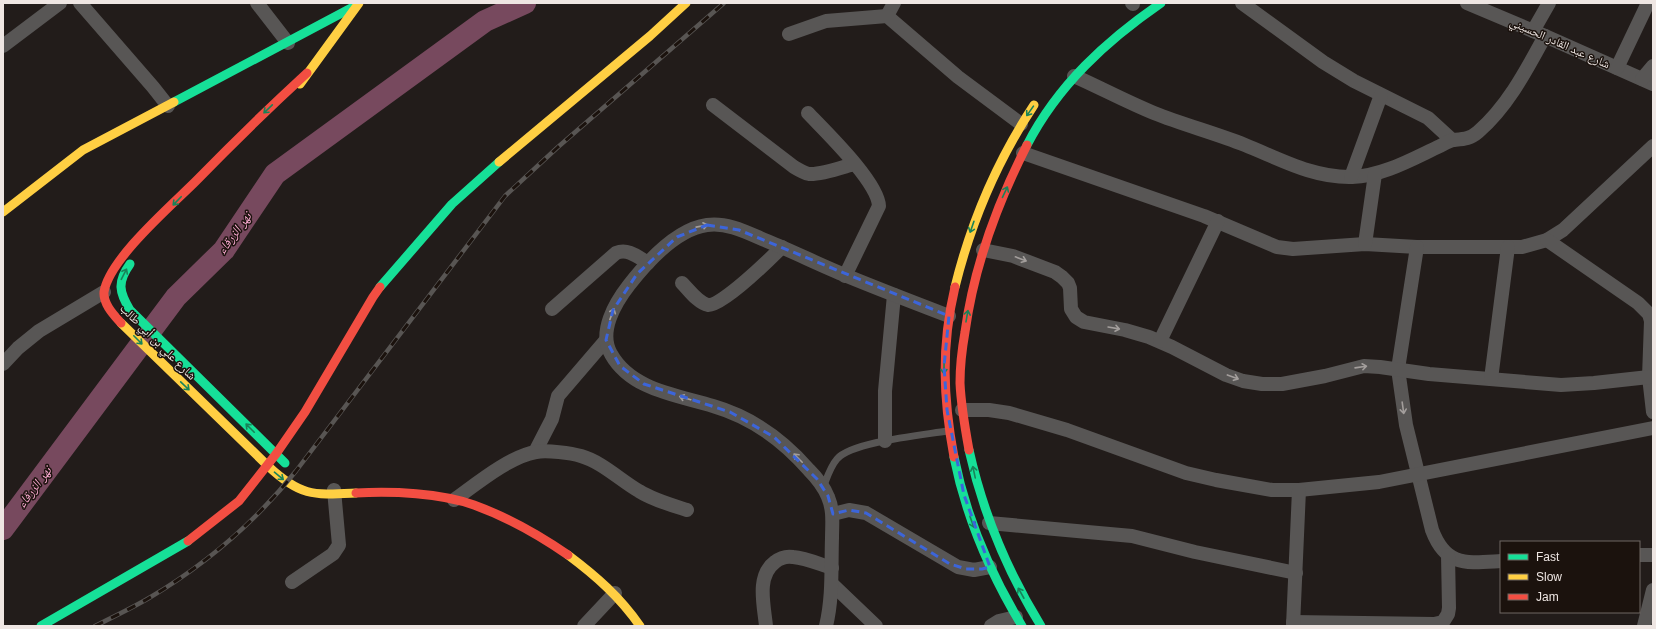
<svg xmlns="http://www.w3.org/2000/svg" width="1656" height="629" viewBox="0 0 1656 629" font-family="Helvetica,'Noto Naskh Arabic',sans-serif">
	<rect width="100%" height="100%" fill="#221c1a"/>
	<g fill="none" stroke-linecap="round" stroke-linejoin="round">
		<polyline stroke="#77495e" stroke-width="22" points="3,529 176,297 224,250 275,174 485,21 525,3"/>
		<path stroke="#585655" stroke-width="7" d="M823,488C827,478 830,467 837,459C851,442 923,435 947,431"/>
		<g stroke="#585655" stroke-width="14">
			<polyline points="80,3 153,87 168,106"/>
			<polyline points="257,3 288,43"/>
			<polyline points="1132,3 1133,4"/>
			<polyline points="1242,3 1323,62 1354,81 1428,118 1452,140"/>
			<polyline points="1467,3 1545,36 1653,84"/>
			<polyline points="887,16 894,3"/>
			<polyline points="1533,31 1549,3"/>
			<polyline points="789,34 826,21 887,16 958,77 1021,124"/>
			<polyline points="3,46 60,3"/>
			<polyline points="1617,68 1648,3"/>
			<path d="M1074,76C1101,88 1127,102 1154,113C1184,125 1215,133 1245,145C1280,159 1313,178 1352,177C1383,176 1412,159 1440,146C1444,144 1449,141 1453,140C1463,139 1470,139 1478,132C1508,106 1527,69 1545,36"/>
			<polyline points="1642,79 1653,66"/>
			<path d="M713,105L794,167C799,170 804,173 809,174C821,175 843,167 854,164"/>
			<path d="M808,113C826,132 878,182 879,206L845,276"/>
			<polyline points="1023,153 1204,216 1277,247 1293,249 1365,244 1417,247 1522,247 1547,240 1563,230 1653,146"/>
			<polyline points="1351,177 1381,95"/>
			<polyline points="1547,240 1638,303 1649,314 1651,321 1649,377 1653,412"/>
			<polyline points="1365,244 1375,174"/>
			<path d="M1417,247L1398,369L1406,425L1432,530C1446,567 1466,563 1501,561"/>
			<polyline points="983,250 1013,256 1055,272 1062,277 1068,283 1070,288 1071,309 1076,317 1084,322 1125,330 1149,337 1172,347 1226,375 1243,381 1262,384 1282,384 1325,376 1364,366 1380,367 1429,374 1561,385 1594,383 1649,377"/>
			<path d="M682,283C689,290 698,303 708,305C721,307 771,258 782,247"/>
			<path d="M552,309L616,253C628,248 638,257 648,263"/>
			<polyline points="1160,341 1218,221"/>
			<polyline points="3,364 18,348 39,331 104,292"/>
			<polyline points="1491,379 1508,247"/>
			<polyline points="962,410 989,410 1009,413 1067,430 1186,473 1216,480 1272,490 1299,490 1379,482 1653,428"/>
			<polyline points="885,441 885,391 894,295"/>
			<polyline points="535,452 552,419 558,396 606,340"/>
			<path d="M454,500C475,485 510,456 536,452C547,450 571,453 581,456C602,462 620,480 639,491C653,500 671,505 687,510"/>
			<polyline points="833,514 849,510 866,513 958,567 974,570 990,567"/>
			<polyline points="989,523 1132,536 1195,552 1296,573"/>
			<polyline points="1639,555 1653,555"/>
			<polyline points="292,582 333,554 339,545 334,490"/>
			<polyline points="832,584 876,626"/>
			<polyline points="1293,622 1434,624 1443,622 1448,614 1449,608 1448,555"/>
			<polyline points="584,626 615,593"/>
			<path d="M766,626C764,605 756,576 775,562C780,558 787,556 793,557C806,558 819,564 832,568"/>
			<path d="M826,626C833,597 831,568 832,538C832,524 834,511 828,497C824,487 817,478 809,470C783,440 751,417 713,406C677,395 631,390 611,354C598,332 615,303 629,285C647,262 677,229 707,225C728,222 748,233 767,241C794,252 820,265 847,276C881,290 915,303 949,316"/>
			<polyline points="991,626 999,621 1016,617"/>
			<polyline points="1293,626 1299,490"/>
			<polyline points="1644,626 1653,590"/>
		</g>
		<g stroke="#16e098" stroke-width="9">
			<polyline points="174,102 355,6"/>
			<path d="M1027,145C1058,85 1106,41 1161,3"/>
			<path d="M130,264C117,282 119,292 130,310L285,463"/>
			<polyline points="380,287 452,204 499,162"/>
			<path d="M969,450C983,513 1007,571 1041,626"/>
			<path d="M954,457C966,517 990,573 1022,626"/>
			<polyline points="41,626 188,541"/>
		</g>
		<g stroke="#ffcf43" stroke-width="9">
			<polyline points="300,84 359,3"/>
			<polyline points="499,162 650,36 686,3"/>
			<polyline points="3,212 83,150 174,102"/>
			<path d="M955,287C971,222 997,161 1034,105"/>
			<path d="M121,323L268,466C301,497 314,495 356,493"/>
			<path d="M568,555C596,576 620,597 640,626"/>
		</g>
		<g stroke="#f24e42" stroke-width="9">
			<path d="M121,323C114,315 103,304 104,292C109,259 172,205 196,181C232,144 269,108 307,73"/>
			<path d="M969,450C965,428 961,405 960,383C960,366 962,349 965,332C974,266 997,204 1027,145"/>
			<path d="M954,457C943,398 941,346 955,287"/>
			<path d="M356,493C393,491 440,493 474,505C507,517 539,535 568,555"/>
			<polyline points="188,541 239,501 276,454 305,412 373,297 380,287"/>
		</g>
		<g stroke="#585553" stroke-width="4.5">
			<path id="rail" d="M95,626C113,617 132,608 149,598C205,565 256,521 296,471L505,196L558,147L724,3"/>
		</g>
		<use href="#rail" stroke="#1b120d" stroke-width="3" stroke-dasharray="9" stroke-linecap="butt"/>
	</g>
	<defs><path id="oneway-shaft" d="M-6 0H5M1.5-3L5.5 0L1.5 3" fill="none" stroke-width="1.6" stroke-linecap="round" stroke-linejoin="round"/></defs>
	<g stroke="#188359">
		<use href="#oneway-shaft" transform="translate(268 109) rotate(136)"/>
		<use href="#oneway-shaft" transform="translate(1030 111) rotate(125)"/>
		<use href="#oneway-shaft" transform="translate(1005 192) rotate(-65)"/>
		<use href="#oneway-shaft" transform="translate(177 201) rotate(134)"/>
		<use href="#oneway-shaft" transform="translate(972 227) rotate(109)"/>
		<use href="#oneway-shaft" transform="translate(124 274) rotate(-63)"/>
		<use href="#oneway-shaft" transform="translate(967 316) rotate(-80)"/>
		<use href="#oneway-shaft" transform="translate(138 340) rotate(45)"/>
		<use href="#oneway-shaft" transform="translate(944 368) rotate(91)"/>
		<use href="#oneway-shaft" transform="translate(185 386) rotate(44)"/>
		<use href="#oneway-shaft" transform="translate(250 428) rotate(-135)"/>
		<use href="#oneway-shaft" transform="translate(974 472) rotate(-102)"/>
		<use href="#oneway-shaft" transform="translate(279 476) rotate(40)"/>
		<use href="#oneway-shaft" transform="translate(972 522) rotate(70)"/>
		<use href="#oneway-shaft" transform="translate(1021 593) rotate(-119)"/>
	</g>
	<g stroke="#a39e9c">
		<use href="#oneway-shaft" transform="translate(702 226) rotate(-11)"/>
		<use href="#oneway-shaft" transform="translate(1021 259) rotate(21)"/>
		<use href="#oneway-shaft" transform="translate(612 314) rotate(-69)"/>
		<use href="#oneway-shaft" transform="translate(1114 328) rotate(10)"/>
		<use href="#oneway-shaft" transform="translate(1361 367) rotate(-8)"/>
		<use href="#oneway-shaft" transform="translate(1233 377) rotate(20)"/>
		<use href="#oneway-shaft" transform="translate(685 398) rotate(-164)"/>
		<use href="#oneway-shaft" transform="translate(1403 408) rotate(82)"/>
		<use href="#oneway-shaft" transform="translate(798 458) rotate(-135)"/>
	</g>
	<path fill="none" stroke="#3c65da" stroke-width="3" stroke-dasharray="8 5" stroke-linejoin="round" d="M707,225L739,230L949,316L944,366L947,410L964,495L990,567L982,569H966L950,564L866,513L849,510L833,514L828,496L817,479L774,437L730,412L644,384L620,366L606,340L613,310L637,274L677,237Z"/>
	<g text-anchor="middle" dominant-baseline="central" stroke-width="3" stroke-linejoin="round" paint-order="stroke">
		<g font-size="12" fill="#eee6e3" stroke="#1b120d">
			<text transform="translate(1560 43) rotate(24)">شارع عبد القادر الحسيني</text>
			<text transform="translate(158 342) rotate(45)">شارع علي بن أبي طالب</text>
		</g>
		<g font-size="13" font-style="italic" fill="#fdacd3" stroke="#1b120d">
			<text transform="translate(234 233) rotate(-54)">نهر الزرقاء</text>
			<text transform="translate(34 487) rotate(-53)">نهر الزرقاء</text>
		</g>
	</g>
	<rect width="1656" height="629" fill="none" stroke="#eee6e3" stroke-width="8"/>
	<rect x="1500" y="541" width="140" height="72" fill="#1b120d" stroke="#6f6763"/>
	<rect x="1508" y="554" width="20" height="6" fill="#16e098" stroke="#6f6763"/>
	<text x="1536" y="561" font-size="12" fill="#eee6e3">Fast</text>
	<rect x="1508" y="574" width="20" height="6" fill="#ffcf43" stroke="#6f6763"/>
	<text x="1536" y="581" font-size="12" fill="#eee6e3">Slow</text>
	<rect x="1508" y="594" width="20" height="6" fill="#f24e42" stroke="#6f6763"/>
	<text x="1536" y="601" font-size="12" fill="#eee6e3">Jam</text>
</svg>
